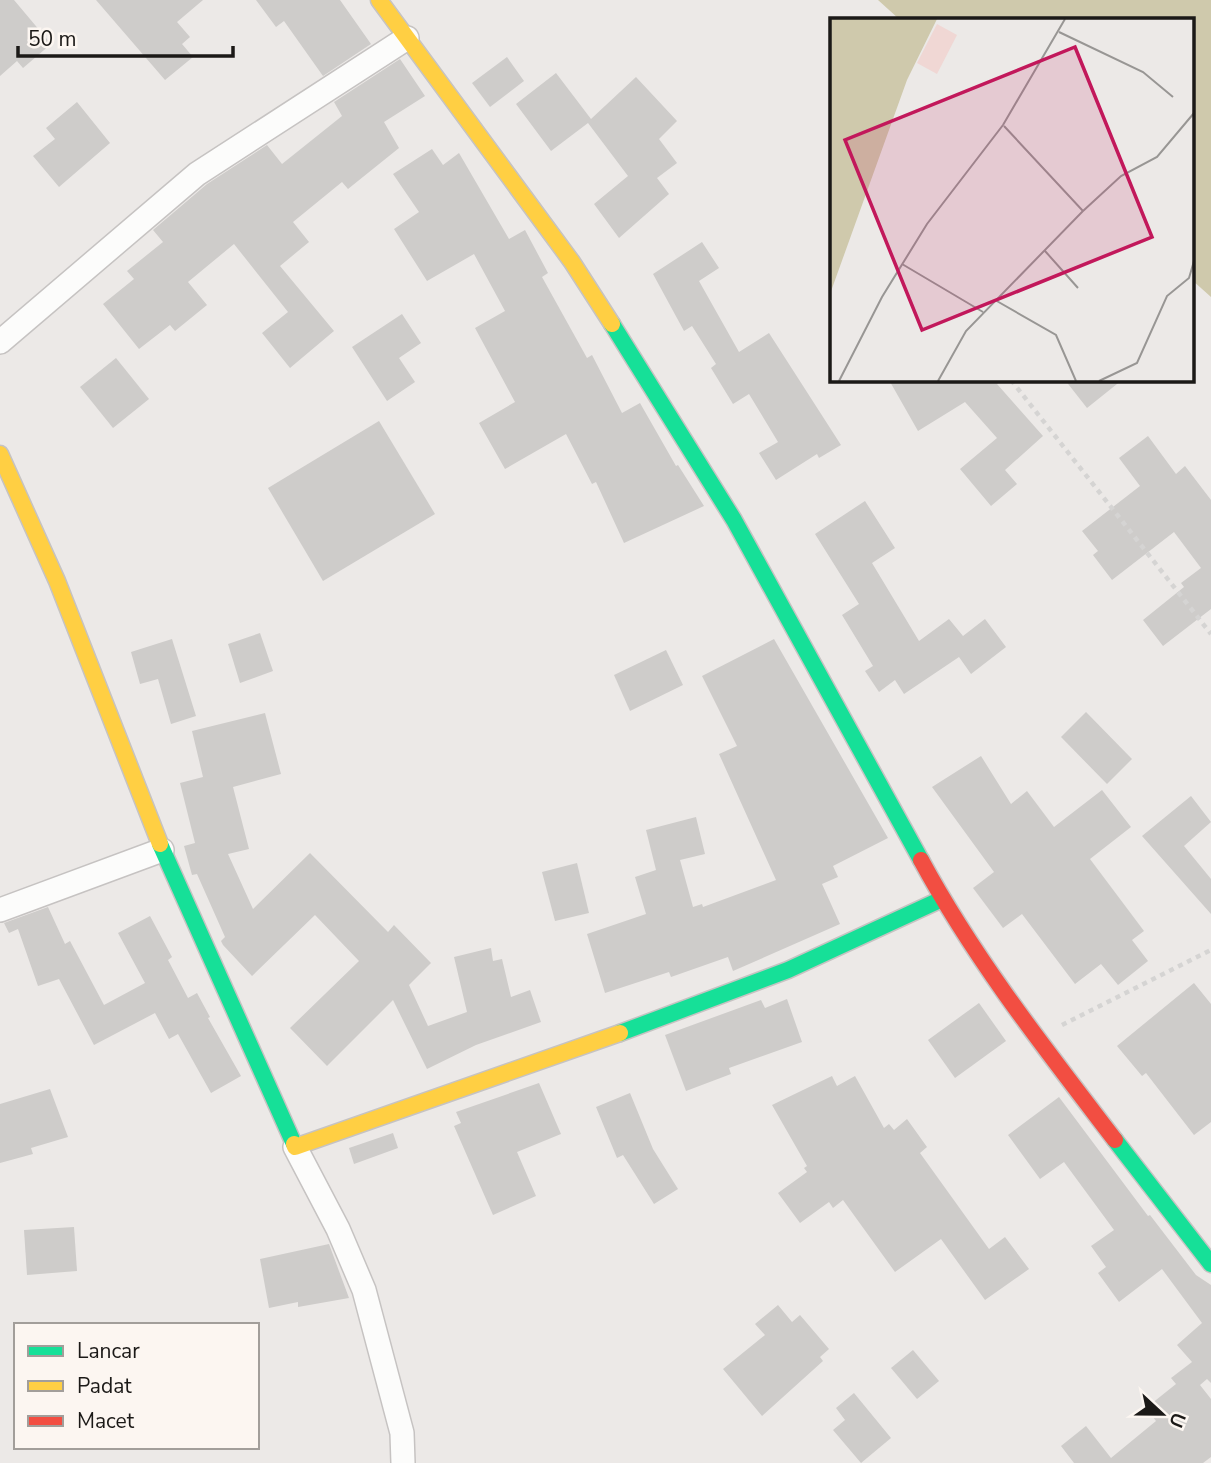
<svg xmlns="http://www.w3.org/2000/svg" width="1211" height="1463" viewBox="0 0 1211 1463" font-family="'Nunito Sans',sans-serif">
	<rect width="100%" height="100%" fill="#ece9e7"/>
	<polygon fill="#cfc9ac" points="878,0 1211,0 1211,297 1192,280 1192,19 899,19"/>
	<g fill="#ceccca">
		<polygon points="0,0 14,0 51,44 23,68 17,61 0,76"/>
		<polygon points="96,0 203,0 177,22 190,37 182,44 193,57 165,80"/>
		<polygon points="256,0 340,0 371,44 323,76 284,21 276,27"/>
		<polygon points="507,57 524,81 490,107 472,83"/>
		<polygon points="400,59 425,96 384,122 399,148 348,189 342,182 293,222 309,242 280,266 334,331 290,368 262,333 288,312 234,244 188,282 207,305 175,331 170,325 139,349 103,304 134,279 127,271 163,242 153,230 207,184 267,145 282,164 342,116 334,102"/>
		<polygon points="556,73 591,119 636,77 677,121 659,139 677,163 657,178 669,194 619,238 594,204 628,176 588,123 551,151 516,104"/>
		<polygon points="77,102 110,143 59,187 33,156 55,139 46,128"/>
		<polygon points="432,149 443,165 459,153 509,239 525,230 548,273 542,277 587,358 592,355 622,413 640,403 676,466 678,465 704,506 624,543 596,482 592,484 566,434 505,469 479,423 515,402 475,328 505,311 474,254 427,281 394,229 419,212 393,174"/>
		<polygon points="702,242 719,268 699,281 739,352 769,333 841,445 819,458 817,454 776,480 759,453 778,442 749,394 733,404 711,368 716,364 692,326 684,331 653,274"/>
		<polygon points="402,314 421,343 399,358 415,382 387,401 352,347"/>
		<polygon points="116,358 149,399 113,428 80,387"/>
		<polygon points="889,380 1003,380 997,384 1043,436 1005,470 1017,484 991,506 960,469 997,438 965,402 918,431"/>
		<polygon points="1065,380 1122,380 1087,408"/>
		<polygon points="379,421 435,514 323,581 268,488"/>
		<polygon points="1148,436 1176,474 1185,466 1211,500 1211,609 1163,646 1143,620 1184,587 1181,583 1201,568 1174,532 1112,580 1093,555 1098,551 1082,531 1140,486 1119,458"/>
		<polygon points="865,501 895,548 872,563 919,641 949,619 963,636 985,619 1006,647 971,674 959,657 904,694 895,680 879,692 865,671 873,666 842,615 859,604 815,534"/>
		<polygon points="260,633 273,671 240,683 228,644"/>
		<polygon points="172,639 196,716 171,724 158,679 140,684 131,652"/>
		<polygon points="774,639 888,838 833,866 838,877 822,884 840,924 733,971 728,957 671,977 669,972 605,993 587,934 646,914 635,877 656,870 646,830 696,817 705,854 680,860 693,907 702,904 703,907 776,880 719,754 737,746 702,676"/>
		<polygon points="666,650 683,685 630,711 614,675"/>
		<polygon points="1086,712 1132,759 1107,784 1061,737"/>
		<polygon points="265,713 281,774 233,787 249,849 228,854 253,909 310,853 388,932 394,925 431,963 409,985 428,1026 467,1012 454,957 491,948 493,961 502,959 511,997 530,990 541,1022 476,1045 427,1069 393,1000 327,1066 290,1028 359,961 315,915 252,976 223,945 221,941 225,937 197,874 192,875 184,846 195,843 180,783 203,777 192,731"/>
		<polygon points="981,756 1011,804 1027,791 1054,827 1102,790 1131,827 1090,859 1144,931 1132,940 1148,961 1118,985 1101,964 1075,984 1022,914 1003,928 973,888 994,872 932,787"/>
		<polygon points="1191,796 1211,822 1184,846 1211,879 1211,914 1142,836"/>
		<polygon points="577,863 589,913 555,921 542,872"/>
		<polygon points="48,907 65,944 70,941 104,1005 145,983 118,933 150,916 172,957 168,960 188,998 197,993 210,1017 208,1018 241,1076 211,1093 178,1034 169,1039 155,1013 94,1045 59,979 38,986 18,929 9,933 4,923"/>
		<polygon points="1194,983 1211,1004 1211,1122 1194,1135 1146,1073 1142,1076 1117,1046"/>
		<polygon points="787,999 802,1042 729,1068 731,1074 686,1091 665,1035 761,1000 765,1008"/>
		<polygon points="979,1003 1006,1041 955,1078 928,1040"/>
		<polygon points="832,1076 837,1086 855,1076 884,1128 889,1124 894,1130 907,1119 927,1147 920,1153 989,1249 1005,1237 1029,1269 985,1300 941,1239 895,1272 843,1200 833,1208 829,1202 800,1223 778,1193 807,1172 804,1168 807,1166 772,1105"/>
		<polygon points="539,1083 561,1134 517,1152 536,1196 493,1215 454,1126 461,1123 456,1112"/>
		<polygon points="50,1089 68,1137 31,1148 33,1154 0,1163 0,1104"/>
		<polygon points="630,1093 653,1149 678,1189 654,1204 623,1155 617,1158 596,1107"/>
		<polygon points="1059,1097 1148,1216 1150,1215 1196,1275 1211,1285 1211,1383 1207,1379 1200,1385 1211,1399 1211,1457 1203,1463 1074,1463 1061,1446 1086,1426 1111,1458 1156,1421 1146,1408 1176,1384 1171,1378 1192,1362 1177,1345 1202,1323 1162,1269 1119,1302 1098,1273 1106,1267 1091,1246 1114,1230 1064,1162 1040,1179 1008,1135"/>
		<polygon points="393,1133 398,1148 354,1164 349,1148"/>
		<polygon points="74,1227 77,1271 27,1275 24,1230"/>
		<polygon points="329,1244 349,1298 298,1307 298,1302 269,1308 260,1259"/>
		<polygon points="778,1305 792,1322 800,1315 829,1349 820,1357 823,1361 762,1416 723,1369 765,1335 755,1324"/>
		<polygon points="913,1350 939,1381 917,1399 891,1368"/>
		<polygon points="854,1393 891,1438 861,1463 833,1430 845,1420 836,1408"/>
	</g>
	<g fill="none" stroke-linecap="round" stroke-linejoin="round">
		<g stroke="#c6c3c2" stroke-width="26">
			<g id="street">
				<polyline points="0,342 197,174 407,38"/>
				<polyline points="0,910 162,850"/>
				<polyline points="295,1147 338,1229 364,1290 402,1433 403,1463"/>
			</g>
		</g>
		<g stroke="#c6c3c2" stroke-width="19">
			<g id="fast">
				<polyline points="612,324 734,520 921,860"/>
				<polyline points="160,844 294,1144"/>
				<polyline points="620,1033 788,970 942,899"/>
				<polyline points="1115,1140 1211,1264"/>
			</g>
		</g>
		<g stroke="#c6c3c2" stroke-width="19">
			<g id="slow">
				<polyline points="379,0 572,262 612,324"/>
				<polyline points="0,454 57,581 160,844"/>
				<polyline points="294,1144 295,1147 620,1033"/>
			</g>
		</g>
		<g stroke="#c6c3c2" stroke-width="19">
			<path id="jam" d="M921,860C975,960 1046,1050 1115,1140"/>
		</g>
		<g stroke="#d5d4d3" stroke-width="4.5" stroke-dasharray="5 5" stroke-linecap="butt">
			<polyline points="1011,380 1211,634"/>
			<polyline points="1062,1025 1211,950"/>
		</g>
		<use href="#street" stroke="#fcfcfb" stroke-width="23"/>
		<use href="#fast" stroke="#16e098" stroke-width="16"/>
		<use href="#slow" stroke="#ffcf43" stroke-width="16"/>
		<use href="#jam" stroke="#f24e42" stroke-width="16"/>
	</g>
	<g transform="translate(830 18)">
		<rect width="364" height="364" fill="#ece9e7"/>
		<path d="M107,6L127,17L107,56L87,45Z" fill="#f0d7d4"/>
		<path d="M0,1H107L77,62L0,276Z" fill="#cfc9ac"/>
		<path fill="none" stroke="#989694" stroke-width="2" d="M229,14L313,54L343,79M253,193L291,158L327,139L364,95M215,233L248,270M72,246L153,294M165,282L226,317L246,363M9,363L52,279L97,206L173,107L235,1M108,363L136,313L253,193L174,108M269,363L307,345L337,278L359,260L364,243"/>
		<path fill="#c2185b" fill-opacity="0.15" stroke="#c2185b" stroke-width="3.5" d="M245,29L322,219L92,312L15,122Z"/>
		<rect width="364" height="364" fill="none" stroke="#1b1917" stroke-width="3.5"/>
	</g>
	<rect x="14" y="1323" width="245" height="126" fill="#fcf6f1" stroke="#a29e9a" stroke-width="2"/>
	<rect x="28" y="1346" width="35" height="10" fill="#16e098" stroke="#a29e9a" stroke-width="2"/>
	<text x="77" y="1358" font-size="21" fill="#1b1917">Lancar</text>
	<rect x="28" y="1381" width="35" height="10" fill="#ffcf43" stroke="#a29e9a" stroke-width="2"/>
	<text x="77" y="1393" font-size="21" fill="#1b1917">Padat</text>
	<rect x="28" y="1416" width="35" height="10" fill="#f24e42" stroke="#a29e9a" stroke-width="2"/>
	<text x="77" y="1428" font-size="21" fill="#1b1917">Macet</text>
	<g transform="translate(1162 1414) rotate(112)" stroke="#fcf6f1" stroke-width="5" paint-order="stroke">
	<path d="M0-5L12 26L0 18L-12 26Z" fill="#1b1917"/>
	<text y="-10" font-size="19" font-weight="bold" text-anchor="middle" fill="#1b1917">U</text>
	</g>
	<path d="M18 46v10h215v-10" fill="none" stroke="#1b1917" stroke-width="3.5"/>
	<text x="28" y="46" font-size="21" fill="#1b1917" stroke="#fcf6f1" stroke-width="5" paint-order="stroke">50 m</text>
</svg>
